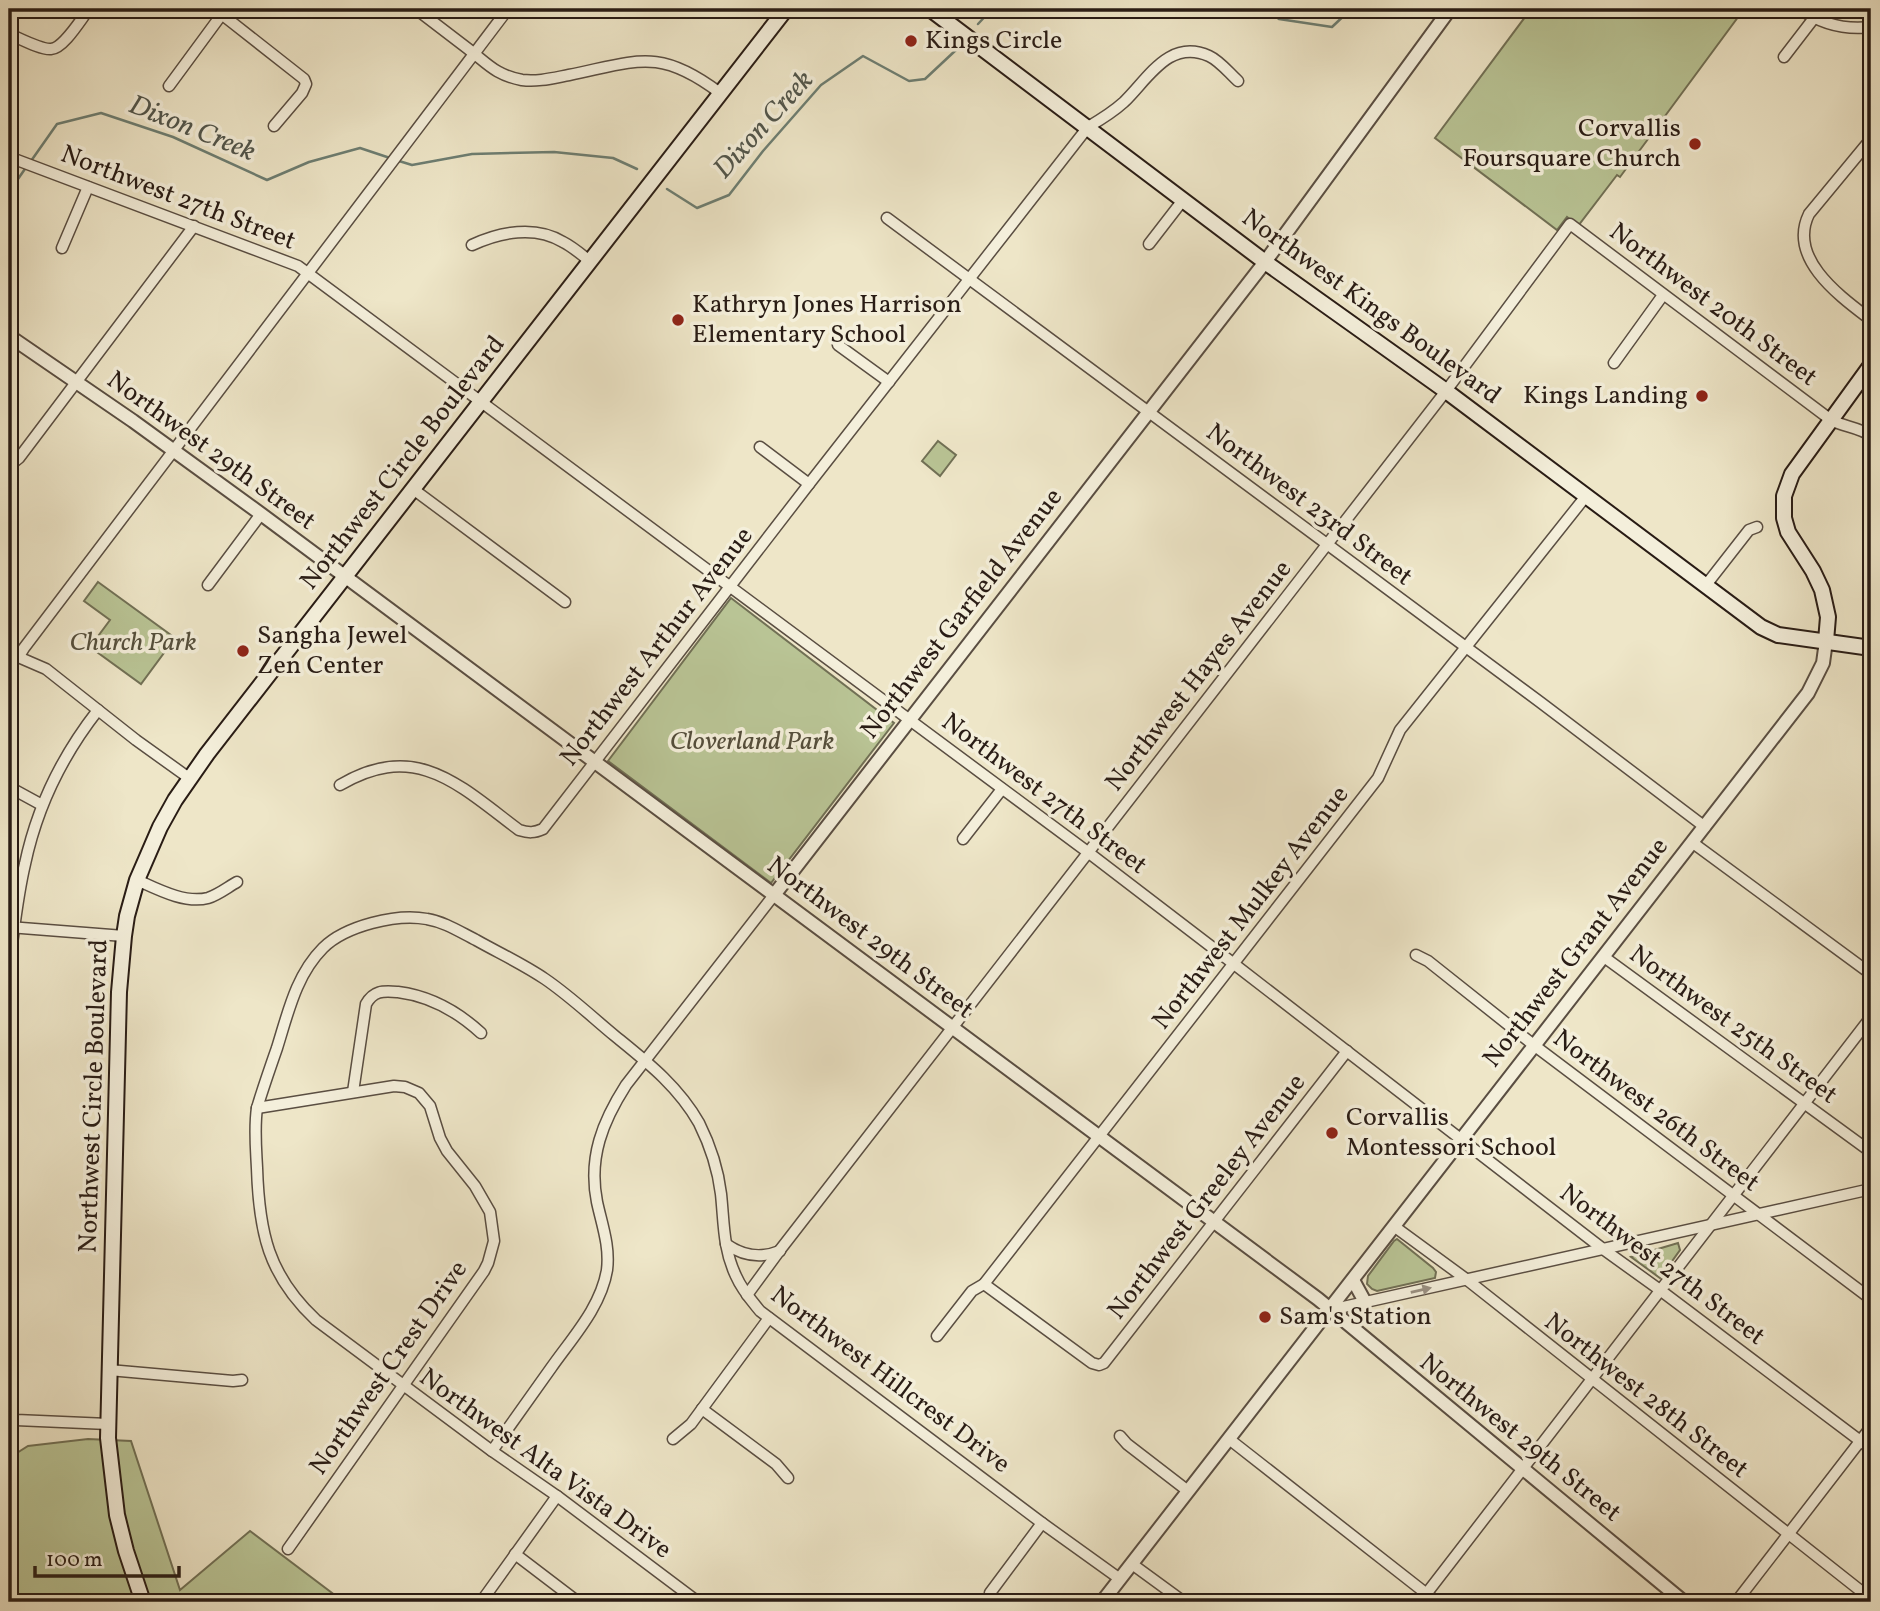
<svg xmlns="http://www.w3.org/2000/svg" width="1880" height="1611" viewBox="0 0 1880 1611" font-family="Vollkorn,serif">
	<rect width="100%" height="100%" fill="#eee6c8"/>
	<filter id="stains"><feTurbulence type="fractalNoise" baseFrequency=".00286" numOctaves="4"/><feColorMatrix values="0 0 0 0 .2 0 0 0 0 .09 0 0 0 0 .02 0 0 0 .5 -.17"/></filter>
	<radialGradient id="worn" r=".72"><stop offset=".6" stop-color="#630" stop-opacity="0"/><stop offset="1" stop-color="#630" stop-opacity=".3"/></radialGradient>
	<g fill="#b9c495" stroke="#717055" stroke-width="2">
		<polygon points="1531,9 1744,9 1620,177 1617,175 1578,226 1567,217 1557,230 1435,138"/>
		<polygon points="938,441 956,455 940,476 922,461"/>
		<polygon points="98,582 175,638 141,684 90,647 110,620 84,601"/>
		<polygon points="731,598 894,723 771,883 608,761"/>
		<polygon points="1397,1239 1433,1268 1436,1272 1435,1278 1377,1291 1372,1289 1367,1284 1368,1276 1394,1241"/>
		<polygon points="1678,1243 1680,1250 1660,1278 1631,1257"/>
		<polygon points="88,1439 131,1441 180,1590 250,1531 344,1602 9,1602 9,1458 28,1446"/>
	</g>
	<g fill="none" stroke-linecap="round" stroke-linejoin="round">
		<g stroke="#6d7e72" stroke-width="2.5">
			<polyline points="1266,9 1279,19 1332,27 1351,9"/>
			<polyline points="978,24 992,9"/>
			<polyline points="31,161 57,124 101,113 173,137 267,180 309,162 360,148 393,159"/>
			<polyline points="399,161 412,165 472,154 554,152 613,158 637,169"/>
			<polyline points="667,189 697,208 729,195 763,151 821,85 863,56 909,81 925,79 956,50"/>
			<polyline points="9,192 27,166"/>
		</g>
		<g stroke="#5a4e42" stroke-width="13">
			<g id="minor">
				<polyline points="215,9 304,79 306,84 302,93 274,126"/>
				<path d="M416,9C433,22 450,35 467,48C487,63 495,75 522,80C538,82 553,78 569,75C638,61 659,47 720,93"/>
				<path d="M1800,9C1821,24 1846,30 1871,27"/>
				<path d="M9,34C19,38 41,50 51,49C64,48 81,19 89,9"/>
				<polyline points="1784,57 1814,18"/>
				<polyline points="169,86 222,14"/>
				<path d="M1871,139L1809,214C1787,259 1841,297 1871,320"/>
				<polyline points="9,157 298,266 1089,853 1234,964 1603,1249 1660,1290 1871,1449"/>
				<polyline points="887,218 1540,702 1705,827"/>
				<polyline points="1149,244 1183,200"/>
				<path d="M472,245C500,232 535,225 563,242C573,247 582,255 591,262"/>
				<polyline points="62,248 88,187"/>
				<polyline points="838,345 889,382"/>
				<polyline points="1614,363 1663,295"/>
				<polyline points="760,447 809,484"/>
				<polyline points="9,466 19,458 194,226"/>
				<polyline points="413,489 565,602"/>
				<polyline points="208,585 261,514"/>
				<polyline points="1706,585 1749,530 1757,527"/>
				<polyline points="9,653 46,669 136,740 189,778"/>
				<polyline points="19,656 24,648 508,9"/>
				<path d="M340,785C416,740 459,785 519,830C529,833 534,833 543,829L809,484L1088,127C1100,120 1113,112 1124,102C1148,79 1169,38 1209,56C1220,61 1229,73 1238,81"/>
				<polyline points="9,787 42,805"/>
				<polyline points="963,839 1002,789"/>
				<polyline points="1693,843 1871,974"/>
				<path d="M137,880C157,889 185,904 208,898C218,895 228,887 237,882"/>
				<polyline points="9,927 124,936"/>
				<polyline points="1416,955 1428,961 1535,1046 1871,1299"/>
				<polyline points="1604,957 1871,1152"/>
				<path d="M9,965C14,932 17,897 25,864C37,807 62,756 98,710"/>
				<path d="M353,1092L366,1004C374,990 383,991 398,992C430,996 457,1011 481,1033"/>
				<polyline points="257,1108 394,1086 405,1087 419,1093 430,1106 440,1138 447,1151 475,1186 490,1212 494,1241 488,1263 484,1271 288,1549"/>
				<polyline points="1395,1227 1466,1279 1871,1599"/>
				<path d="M726,1244C743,1256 760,1259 780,1251"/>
				<polyline points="984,1284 1092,1363 1099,1365 1104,1363 1347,1051"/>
				<path d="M747,1295L780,1250L1446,391L1570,224L1831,420C1844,427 1859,427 1871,436"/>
				<polyline points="1330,1310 1871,1189"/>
				<polyline points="937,1336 972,1291 984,1284 1378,778 1400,730 1586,496"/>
				<polyline points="109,1370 233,1381 242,1380"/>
				<polyline points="702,1409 776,1464 788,1478"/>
				<polyline points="9,1418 16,1420 108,1424"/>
				<polyline points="1120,1436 1127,1444 1188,1491"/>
				<polyline points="673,1439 691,1424 702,1409 769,1318"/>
				<polyline points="1229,1439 1437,1602"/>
				<path d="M492,1451C512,1423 532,1395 551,1368C572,1338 601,1307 607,1270C610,1246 602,1225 597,1202C588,1157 603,1121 626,1085L774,895"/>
				<polyline points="515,1554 578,1602"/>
				<polyline points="1132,1564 1184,1602"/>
				<polyline points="990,1593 1042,1523"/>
				<polyline points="481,1602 557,1496"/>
				<path d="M698,1602L557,1496L492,1451L316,1320C268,1275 259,1232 257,1168C256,1148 254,1128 257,1108C263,1088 270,1068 277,1048C288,1013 296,975 323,948C345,926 397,913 427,919C445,922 460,932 476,940C499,953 523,964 545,979C570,996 592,1017 615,1036C647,1062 678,1086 699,1123C710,1145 718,1169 721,1194C724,1222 723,1249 736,1276C742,1290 751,1300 760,1311L1042,1523L1120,1579"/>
				<polyline points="1420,1602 1871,1017"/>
				<polyline points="1736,1602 1871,1427"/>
			</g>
		</g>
		<g stroke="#5a4e42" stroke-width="16">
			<g id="tertiary">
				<polyline points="9,336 133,421 261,514 1318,1299 1684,1602"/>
				<polyline points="774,895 1265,262 1450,9"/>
				<polyline points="1353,1280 1365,1302"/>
				<polyline points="1102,1602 1808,693 1823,663 1826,641"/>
			</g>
		</g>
		<g stroke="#291c15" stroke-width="18">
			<g id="secondary">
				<polyline points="930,9 1265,262 1446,391 1761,627 1778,635 1871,648"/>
				<polyline points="1826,641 1828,617 1822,590 1813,571 1788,532 1784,518 1784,496 1792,474 1871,365"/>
				<polyline points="143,1602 126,1551 117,1515 108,1438 119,992 124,936 127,916 137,880 160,827 175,800 207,754 786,9"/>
			</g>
		</g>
		<use href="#minor" stroke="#f4efdb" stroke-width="10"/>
		<use href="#tertiary" stroke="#f4efdb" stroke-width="12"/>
		<use href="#secondary" stroke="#f4efdb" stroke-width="14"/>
	</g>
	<defs><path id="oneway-solid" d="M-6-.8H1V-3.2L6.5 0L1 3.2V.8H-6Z" transform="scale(1.75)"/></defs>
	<use fill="#999082" href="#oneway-solid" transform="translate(1421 1290) rotate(-13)"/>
	<g fill="#8f2418" stroke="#f4efdb" stroke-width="2.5">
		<circle cx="911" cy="41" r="7"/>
		<circle cx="1695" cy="144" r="7"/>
		<circle cx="678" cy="320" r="7"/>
		<circle cx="1702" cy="396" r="7"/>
		<circle cx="243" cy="651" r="7"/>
		<circle cx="1332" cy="1133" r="7"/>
		<circle cx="1265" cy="1317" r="7"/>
	</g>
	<g text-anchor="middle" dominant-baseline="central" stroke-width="7" stroke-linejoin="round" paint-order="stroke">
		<g font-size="26" fill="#291c15" stroke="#f4efdb" text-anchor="start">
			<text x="925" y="41">Kings Circle</text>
			<text x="1681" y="129" text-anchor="end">Corvallis<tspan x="1681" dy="30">Foursquare Church</tspan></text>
			<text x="692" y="305">Kathryn Jones Harrison<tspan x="692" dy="30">Elementary School</tspan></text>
			<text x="1688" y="396" text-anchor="end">Kings Landing</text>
			<text x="257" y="636">Sangha Jewel<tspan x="257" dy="30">Zen Center</tspan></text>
			<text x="1346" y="1118">Corvallis<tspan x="1346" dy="30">Montessori School</tspan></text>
			<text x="1279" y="1317">Sam's Station</text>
		</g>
		<g font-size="26" fill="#291c15" stroke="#f4efdb">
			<text transform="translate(178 198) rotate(21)">Northwest 27th Street</text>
			<text transform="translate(1713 305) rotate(37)">Northwest 20th Street</text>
			<text transform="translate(1371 307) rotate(36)">Northwest Kings Boulevard</text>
			<text transform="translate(211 451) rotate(36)">Northwest 29th Street</text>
			<text transform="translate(403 463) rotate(-52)">Northwest Circle Boulevard</text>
			<text transform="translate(1309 505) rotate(37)">Northwest 23rd Street</text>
			<text transform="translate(962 614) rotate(-52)">Northwest Garfield Avenue</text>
			<text transform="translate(657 647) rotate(-52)">Northwest Arthur Avenue</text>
			<text transform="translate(1199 676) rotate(-52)">Northwest Hayes Avenue</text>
			<text transform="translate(1044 794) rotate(37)">Northwest 27th Street</text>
			<text transform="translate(1251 908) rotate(-52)">Northwest Mulkey Avenue</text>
			<text transform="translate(870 938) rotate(37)">Northwest 29th Street</text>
			<text transform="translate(1576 953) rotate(-52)">Northwest Grant Avenue</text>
			<text transform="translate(1733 1025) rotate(36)">Northwest 25th Street</text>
			<text transform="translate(94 1096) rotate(-88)">Northwest Circle Boulevard</text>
			<text transform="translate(1656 1111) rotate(37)">Northwest 26th Street</text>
			<text transform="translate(1207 1197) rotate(-52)">Northwest Greeley Avenue</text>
			<text transform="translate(1662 1265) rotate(37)">Northwest 27th Street</text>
			<text transform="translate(389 1368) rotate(-55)">Northwest Crest Drive</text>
			<text transform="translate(890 1380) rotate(37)">Northwest Hillcrest Drive</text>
			<text transform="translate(1646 1396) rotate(38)">Northwest 28th Street</text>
			<text transform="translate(1520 1438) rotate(39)">Northwest 29th Street</text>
			<text transform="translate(545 1464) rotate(36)">Northwest Alta Vista Drive</text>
		</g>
		<g font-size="26" font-style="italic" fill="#544e3b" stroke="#f4efdb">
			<text x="133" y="643">Church Park</text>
			<text x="752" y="742">Cloverland Park</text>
		</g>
		<g font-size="28" font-style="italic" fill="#51554b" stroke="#f4efdb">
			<text transform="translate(764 125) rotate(-48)">Dixon Creek</text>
			<text transform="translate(192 129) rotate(22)">Dixon Creek</text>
		</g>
	</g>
	<rect width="1880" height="1611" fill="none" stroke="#eee6c8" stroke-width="35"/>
	<rect x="10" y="10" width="1859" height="1590" fill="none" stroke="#291c15" stroke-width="3.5"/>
	<rect x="18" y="18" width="1845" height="1576" fill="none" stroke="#291c15" stroke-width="2"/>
	<path d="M35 1566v10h144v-10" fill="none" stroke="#291c15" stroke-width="3.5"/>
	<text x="46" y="1566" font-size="21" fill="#291c15" stroke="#f4efdb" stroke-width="5" paint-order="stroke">100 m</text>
	<rect width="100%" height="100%" filter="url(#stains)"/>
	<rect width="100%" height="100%" fill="url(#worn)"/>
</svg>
